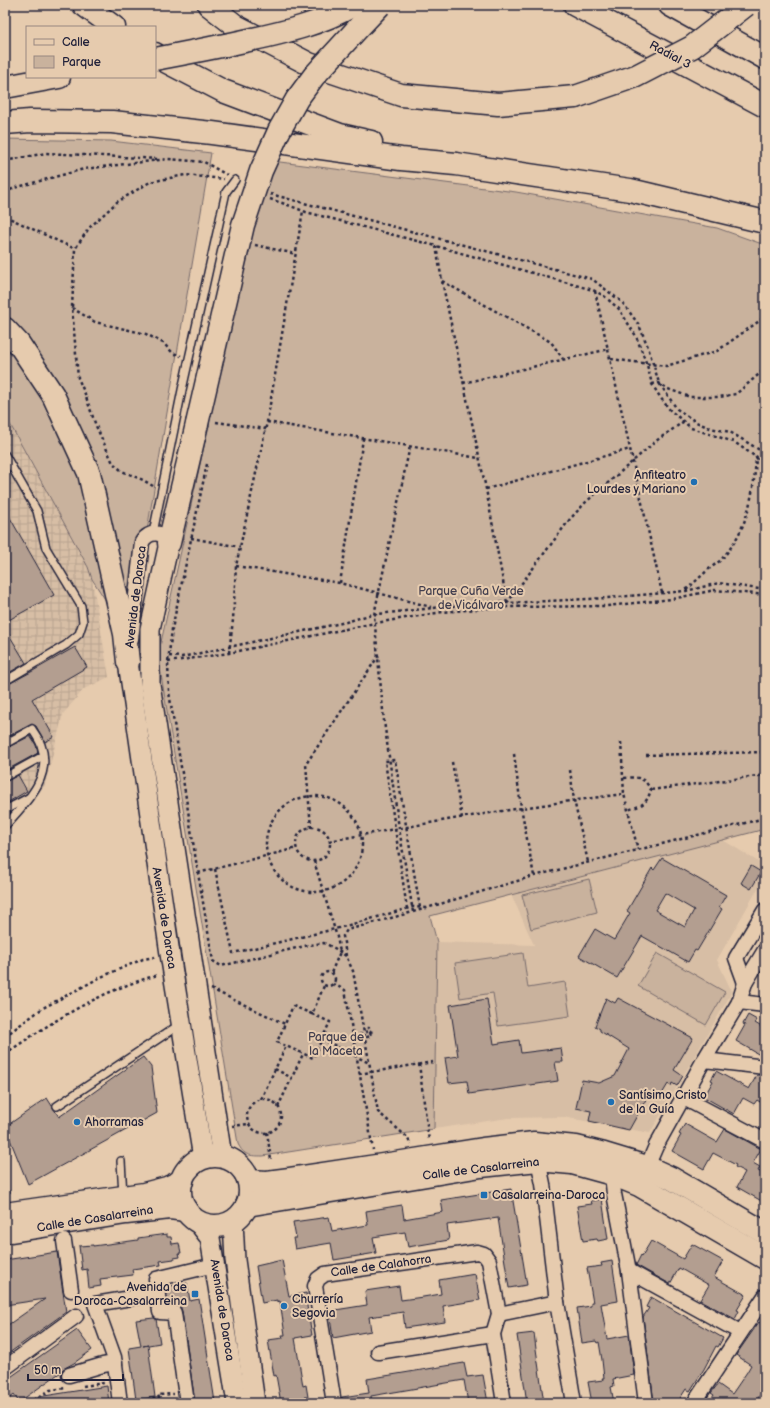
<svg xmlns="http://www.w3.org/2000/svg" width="770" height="1408" viewBox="0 0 770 1408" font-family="'Balsamiq Sans',sans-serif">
	<defs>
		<pattern id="industrial-grid" width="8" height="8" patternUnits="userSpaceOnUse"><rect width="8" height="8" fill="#d7bea5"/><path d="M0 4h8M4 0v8" fill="none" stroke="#b8a38f"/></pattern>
	</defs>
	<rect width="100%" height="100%" fill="#e6cbae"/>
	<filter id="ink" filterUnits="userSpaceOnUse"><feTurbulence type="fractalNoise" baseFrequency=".025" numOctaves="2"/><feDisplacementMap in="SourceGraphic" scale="8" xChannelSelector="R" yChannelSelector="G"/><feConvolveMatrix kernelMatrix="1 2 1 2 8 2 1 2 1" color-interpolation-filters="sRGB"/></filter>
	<g filter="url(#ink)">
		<polygon fill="#d7bea5" points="723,840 765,866 765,876 717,960 732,992 650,1133 563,1117 508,1118 434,1129 437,942 534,945 511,894"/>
		<polygon fill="url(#industrial-grid)" points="5,415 88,567 92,579 109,677 84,689 63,714 45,785 5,833"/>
		<g fill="#c9b29d" stroke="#766a6c">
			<polygon points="5,139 111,141 211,153 129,637 92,579 88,567 5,415"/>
			<path d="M272,161L516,192L717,228L765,245V829L430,916L437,942L434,1129L263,1156C250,1156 244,1156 238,1144L158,656L259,195Z"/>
			<polygon points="589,879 597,912 531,929 522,895"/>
			<polygon points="523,953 528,988 565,982 570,1016 498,1026 493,993 460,998 455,963"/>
			<polygon points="657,953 725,992 706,1025 638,986"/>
		</g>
		<g fill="#b39e90" stroke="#22223b" fill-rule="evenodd">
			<polygon points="5,509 54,595 5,622"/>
			<polygon points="5,628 26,663 5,675"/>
			<polygon points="75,647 87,667 32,699 54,737 45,742 36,726 32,724 5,738 5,686 31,672"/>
			<polygon points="30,736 36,745 38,753 5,771 5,749"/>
			<polygon points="18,775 27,791 5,804 5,782"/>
			<path d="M662,858L726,895L719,907L722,909L697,951L695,950L688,962L642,936L617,978L579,956L595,929L614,940L630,913L627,911L652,868L654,870ZM665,893L694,910L685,927L655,910Z"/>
			<polygon points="751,866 761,872 751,889 741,883"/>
			<polygon points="606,998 615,1003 618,998 693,1038 674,1070 683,1076 677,1086 672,1083 671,1086 668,1084 659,1099 649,1094 629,1130 589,1121 591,1111 576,1108 582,1080 599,1083 615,1076 629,1049 600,1031 600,1029 595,1026"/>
			<polygon points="487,999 494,1044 519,1040 521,1053 561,1048 563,1062 555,1062 558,1081 469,1094 467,1081 449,1083 445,1058 458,1056 450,1005"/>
			<polygon points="748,1015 757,1020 755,1023 765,1029 765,1058 736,1041 745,1025 743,1024"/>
			<polygon points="143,1057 151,1067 157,1113 28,1184 5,1127 47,1098 59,1117"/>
			<polygon points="716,1071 749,1089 757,1075 765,1075 765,1105 757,1100 754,1104 743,1098 734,1114 704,1097 713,1081 711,1080"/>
			<polygon points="685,1124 717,1142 725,1129 761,1149 753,1163 760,1167 758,1171 765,1174 765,1203 737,1187 745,1172 735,1167 736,1165 713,1153 704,1169 672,1151 681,1135 679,1134"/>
			<polygon points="511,1189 527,1285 509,1288 498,1218 447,1225 449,1240 408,1247 405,1232 373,1237 376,1253 334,1260 331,1243 295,1249 293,1238 296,1238 293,1222 329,1217 332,1231 368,1225 366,1211 402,1205 404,1219 443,1212 441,1200"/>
			<polygon points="602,1199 608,1239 598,1241 597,1239 583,1241 577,1206 592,1204 591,1201"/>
			<polygon points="167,1234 167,1237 171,1237 172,1244 179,1243 181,1253 179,1253 180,1257 174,1258 174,1259 160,1261 161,1265 132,1269 133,1275 100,1279 101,1286 89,1288 87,1269 82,1270 79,1246 93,1245 93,1246 138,1240 138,1238"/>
			<polygon points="651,1241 683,1259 692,1244 723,1261 714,1277 746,1295 737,1310 739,1311 735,1319 700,1300 709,1285 679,1268 670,1284 636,1265 641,1255 642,1256"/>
			<polygon points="57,1252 66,1312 5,1356 5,1327 45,1299 5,1305 5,1260"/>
			<polygon points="282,1260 289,1296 306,1293 308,1305 307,1306 312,1335 295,1338 303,1386 306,1385 308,1397 305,1397 306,1403 281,1403 276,1375 274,1376 268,1340 283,1338 282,1335 285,1335 280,1301 277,1302 277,1300 262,1303 256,1266"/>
			<polygon points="612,1261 618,1301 601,1304 607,1339 629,1335 634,1375 613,1379 614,1386 611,1387 614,1403 592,1403 588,1382 603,1380 602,1378 604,1378 602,1360 599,1342 597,1343 596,1341 582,1343 577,1308 591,1306 591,1303 593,1303 587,1268 602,1266 601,1263"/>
			<polygon points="475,1274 480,1300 443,1306 445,1322 405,1328 403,1312 369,1317 371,1331 333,1338 329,1311 367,1305 365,1291 399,1286 401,1300 423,1297 441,1294 439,1280"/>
			<polygon points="187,1283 190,1301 199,1299 215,1402 195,1403 182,1311 179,1302 168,1304 166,1287"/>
			<polygon points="651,1297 723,1338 718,1347 716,1346 704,1369 690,1391 686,1389 677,1403 654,1403 643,1317 649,1308 646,1307"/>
			<polygon points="154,1318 156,1319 160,1343 143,1346 148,1345 155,1397 136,1400 129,1348 141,1346 136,1320"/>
			<polygon points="759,1322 765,1327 765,1363 760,1370 765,1374 765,1387 755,1403 709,1403 714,1395 711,1393 718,1384 732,1394 747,1372 751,1365 736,1355"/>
			<polygon points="77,1330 92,1350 74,1363 63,1369 61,1372 19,1402 14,1395 5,1402 5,1381"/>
			<polygon points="534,1333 536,1349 544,1403 527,1403 517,1335"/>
			<polygon points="464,1363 467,1377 483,1375 488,1403 468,1403 464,1380 371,1396 372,1403 342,1403 342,1397 369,1393 367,1379"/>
			<polygon points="107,1386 109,1403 39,1403 38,1397"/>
		</g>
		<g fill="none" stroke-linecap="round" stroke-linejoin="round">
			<g stroke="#22223b" stroke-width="10">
				<g id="lane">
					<polyline points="5,455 37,511 46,548 81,606 83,622 79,634 66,645 5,681"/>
					<polyline points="153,533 182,390 226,192 235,180"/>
					<path d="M5,744L32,729C35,734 39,739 41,745C53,778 25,803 5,826"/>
					<polyline points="5,777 43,756"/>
					<polyline points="5,810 28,798"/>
					<polyline points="57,1106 179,1025"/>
					<polyline points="121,1161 123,1195"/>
				</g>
			</g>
			<g stroke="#22223b" stroke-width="17">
				<g id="street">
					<path d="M131,639L142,542C149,530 164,531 169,543"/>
					<polyline points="745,983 736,958 765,910"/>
					<polyline points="739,1002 765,1005"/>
					<polyline points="704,1060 765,1067"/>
					<polyline points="684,1098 765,1141"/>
					<polyline points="538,1160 543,1184 557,1302 574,1403"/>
					<polyline points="647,1167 656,1146 704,1060 739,1002 745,983 765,950"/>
					<polyline points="612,1174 614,1194 629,1271 646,1403"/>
					<polyline points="64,1241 71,1290"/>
					<polyline points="629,1271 740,1332"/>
					<polyline points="499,1314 557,1302"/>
					<polyline points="378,1352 493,1334"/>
					<polyline points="5,1368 76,1316"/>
					<polyline points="69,1375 103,1365 115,1363"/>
					<polyline points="120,1403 114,1357 95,1304 149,1295"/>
					<polyline points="187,1403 174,1313 160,1312 156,1279 206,1267"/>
					<polyline points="334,1403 315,1286 318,1279 325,1274 477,1252 484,1254 489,1261 499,1314 493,1334 504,1403"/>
					<polyline points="694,1403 765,1296"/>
				</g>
			</g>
			<g stroke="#22223b" stroke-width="22">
				<g id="secondary">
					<polyline points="169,543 150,629 150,684 222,1157"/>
					<polyline points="128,662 170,954 203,1158"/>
					<polyline points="197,1221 210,1238 237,1403"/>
					<polyline points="233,1221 235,1260 255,1403"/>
				</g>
			</g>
			<g stroke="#22223b" stroke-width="25">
				<g id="primary">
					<circle cx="215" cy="1191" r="35"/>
					<polyline points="249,1181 267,1182 290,1179 396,1163 483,1149 534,1143 576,1147 604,1154 647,1167 671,1178 765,1233"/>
					<polyline points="247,1205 481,1166 538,1160 572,1163 612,1174 639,1185 765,1258"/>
					<polyline points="5,1214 144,1194 167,1188 182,1181"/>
					<polyline points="5,1232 126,1213 170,1208 186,1210"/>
				</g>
			</g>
			<g stroke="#22223b" stroke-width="25">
				<g id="highway">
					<polyline points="84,5 114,27"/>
					<polyline points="209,5 236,26 309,64 401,95 498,104 575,97"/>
					<polyline points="575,5 765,106"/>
					<polyline points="670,5 765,58"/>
					<polyline points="155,54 165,61 223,91 340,135 371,142"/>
					<polyline points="5,87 59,77"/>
					<polyline points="5,123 30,121 112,122 212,133 401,159 456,164 630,190 765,222"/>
					<polyline points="5,329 19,344 53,395 89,473 125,634 128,662"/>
					<polyline points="169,543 197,424"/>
				</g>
			</g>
			<g stroke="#22223b" stroke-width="2.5" stroke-dasharray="3 3" stroke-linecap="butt">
				<polyline points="5,161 46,153 159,159"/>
				<polyline points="5,193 14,188 84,169 168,159 204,162 227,175"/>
				<polyline points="270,194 592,279 622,302 639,325 648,347 659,383 677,409 696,422 710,428 730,432 763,452 765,455"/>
				<polyline points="270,199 288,205 306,212 436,246 593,290 604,296 619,309 636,336 647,365 652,384 660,397 670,410 691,428 734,442 756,457 765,469"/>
				<polyline points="5,216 75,249"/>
				<polyline points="255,245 296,254"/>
				<polyline points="436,246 442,281 486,489 507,603"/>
				<polyline points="442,281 551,342 563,359"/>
				<polyline points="595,291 662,593"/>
				<polyline points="72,308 95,322 146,334 163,343 173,353 181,356"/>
				<polyline points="611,359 666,366 717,351 765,317"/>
				<polyline points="463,383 609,349"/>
				<polyline points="652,384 659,383 668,389 690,397 719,397 736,394 765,369"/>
				<polyline points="216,422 266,429"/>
				<polyline points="267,422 479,458"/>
				<polyline points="207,464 172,629 168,662 169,692 198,873 213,961 221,966 309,945 324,943 336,949 346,956 353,971 378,1112 407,1137 411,1145"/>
				<polyline points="153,486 143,480 122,471 113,463 96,426 85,394 78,378 72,307 75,249 89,228 117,202 150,182 185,175 224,179"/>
				<polyline points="486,489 630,449"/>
				<polyline points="191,538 240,547"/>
				<polyline points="236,566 340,583 431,607"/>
				<polyline points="340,583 363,439"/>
				<path d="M686,590C694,583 701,576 709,569C714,565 721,561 725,555C748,528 754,492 756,457L765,451"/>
				<polyline points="507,603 570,519 586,502 656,441 683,422"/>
				<polyline points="229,653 233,620 236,566 267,422 303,211"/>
				<polyline points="169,656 182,657 346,622 369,615 433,608 491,602 507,603 607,598 686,591 719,583 765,590"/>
				<polyline points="168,662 229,653 375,623 443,612 504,607 607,606 672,599 715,590 765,595"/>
				<polyline points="621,742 624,794 638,850"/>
				<polyline points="514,754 521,807 534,876"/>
				<polyline points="646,755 765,752"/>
				<polyline points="452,762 462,818"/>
				<polyline points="570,770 574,800 588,862"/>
				<path d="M624,778C638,777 643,776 651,790C646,805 642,805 628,810"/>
				<polyline points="651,790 765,775"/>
				<circle cx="314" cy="844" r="48"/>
				<circle cx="313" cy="844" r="17"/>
				<polyline points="311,828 306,764 379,655"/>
				<path d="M329,841C427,823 525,806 624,794"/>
				<polyline points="314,861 337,937 340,952 331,973"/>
				<polyline points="215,869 233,953 335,929 413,907 425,908"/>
				<polyline points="198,873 297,848"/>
				<polyline points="407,909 385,761 395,760 420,908"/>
				<polyline points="413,912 534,876 765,818"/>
				<polyline points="346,956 343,936 347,930 413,912 399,828 384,721 374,615 410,446"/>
				<circle cx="328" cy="979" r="7"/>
				<polyline points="333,984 345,990 373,1150"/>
				<polyline points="211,989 285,1024"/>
				<polyline points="312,1014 293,1006 277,1042 313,1058 330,1022 312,1014 324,986"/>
				<polyline points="370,1032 371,1036 367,1037 366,1028 369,1028 370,1032 374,1031"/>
				<polyline points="353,1035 364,1034"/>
				<polyline points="5,1036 43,1008 101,977 143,959 155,957"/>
				<polyline points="322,1039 369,1063"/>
				<path d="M5,1054C53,1021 102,990 158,975"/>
				<polyline points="419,1064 429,1141"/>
				<polyline points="275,1069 292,1078"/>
				<polyline points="359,1074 433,1062"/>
				<polyline points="261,1099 286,1046"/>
				<circle cx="264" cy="1116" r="17"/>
				<polyline points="278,1107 303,1054"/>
				<polyline points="232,1126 249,1124"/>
				<polyline points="267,1132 271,1160"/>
				<polyline points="5,1186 10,1193"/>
				<polyline points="83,1386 104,1383"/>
				<polyline points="29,1403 50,1390 67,1388"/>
				<polyline points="135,1403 159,1398 158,1395 174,1394"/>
			</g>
			<use href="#lane" stroke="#e6cbae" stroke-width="7"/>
			<use href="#street" stroke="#e6cbae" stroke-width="14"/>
			<use href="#secondary" stroke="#e6cbae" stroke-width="19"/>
			<use href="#primary" stroke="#e6cbae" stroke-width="22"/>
			<use href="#highway" stroke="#e6cbae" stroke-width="22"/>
			<g stroke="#22223b" stroke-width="25" stroke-linecap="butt">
				<g id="highway-bridge">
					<path d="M155,59C186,53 218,47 249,40C286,32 320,24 354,5"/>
					<polyline points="575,97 636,76 692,47 746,5"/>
					<polyline points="197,424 243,225 261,171 279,131 297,99 314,76 359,27 380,5"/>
				</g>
			</g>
			<use href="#highway-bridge" stroke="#e6cbae" stroke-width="22"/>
		</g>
	</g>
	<g fill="#1f6fb2" stroke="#e6cbae" stroke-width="1.5">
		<circle cx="694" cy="482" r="4"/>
		<circle cx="611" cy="1102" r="4"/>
		<circle cx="77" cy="1122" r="4"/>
		<rect x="480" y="1191" width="8" height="8" rx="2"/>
		<rect x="191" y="1290" width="8" height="8" rx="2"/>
		<circle cx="284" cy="1306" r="4"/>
	</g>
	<g text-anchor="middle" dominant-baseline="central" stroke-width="4" stroke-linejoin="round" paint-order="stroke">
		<g font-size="12" fill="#22223b" stroke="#e6cbae">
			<text transform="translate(670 55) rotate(28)">Radial 3</text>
			<text transform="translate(136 597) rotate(-83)">Avenida de Daroca</text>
			<text transform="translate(164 918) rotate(81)">Avenida de Daroca</text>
			<text transform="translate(481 1169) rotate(-7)">Calle de Casalarreina</text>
			<text transform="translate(95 1219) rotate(-9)">Calle de Casalarreina</text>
			<text transform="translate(381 1266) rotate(-8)">Calle de Calahorra</text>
			<text transform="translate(222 1310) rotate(81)">Avenida de Daroca</text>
		</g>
		<g font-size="12" fill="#22223b" stroke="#e6cbae" text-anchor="start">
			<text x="686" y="475" text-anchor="end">Anfiteatro<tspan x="686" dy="14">Lourdes y Mariano</tspan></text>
			<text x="619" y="1095">Santísimo Cristo<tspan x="619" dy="14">de la Guía</tspan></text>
			<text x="85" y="1122">Ahorramas</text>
			<text x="492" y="1195">Casalarreina-Daroca</text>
			<text x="187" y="1287" text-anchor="end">Avenida de<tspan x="187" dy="14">Daroca-Casalarreina</tspan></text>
			<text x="292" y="1299">Churrería<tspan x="292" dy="14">Segovia</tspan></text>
		</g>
		<g font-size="12" fill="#433f4f" stroke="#e6cbae">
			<text x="471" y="591">Parque Cuña Verde<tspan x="471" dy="14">de Vicálvaro</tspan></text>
			<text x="336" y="1037">Parque de<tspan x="336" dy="14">la Maceta</tspan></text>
		</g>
	</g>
	<rect width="770" height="1408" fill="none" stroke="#e6cbae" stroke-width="20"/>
	<rect x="10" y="10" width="750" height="1388" fill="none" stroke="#22223b" stroke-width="1.5" filter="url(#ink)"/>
	<rect x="26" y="26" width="130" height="52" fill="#e6cbae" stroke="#988780"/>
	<rect x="34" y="39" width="20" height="6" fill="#e6cbae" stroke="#988780"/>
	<text x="62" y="46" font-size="12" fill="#22223b">Calle</text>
	<rect x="34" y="56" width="20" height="12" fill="#c9b29d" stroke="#988780"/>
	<text x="62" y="66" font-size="12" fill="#22223b">Parque</text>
	<path d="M28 1374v6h95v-6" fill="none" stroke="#22223b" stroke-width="2"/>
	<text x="34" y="1374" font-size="12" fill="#22223b" stroke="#e6cbae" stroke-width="3" paint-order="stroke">50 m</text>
</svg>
